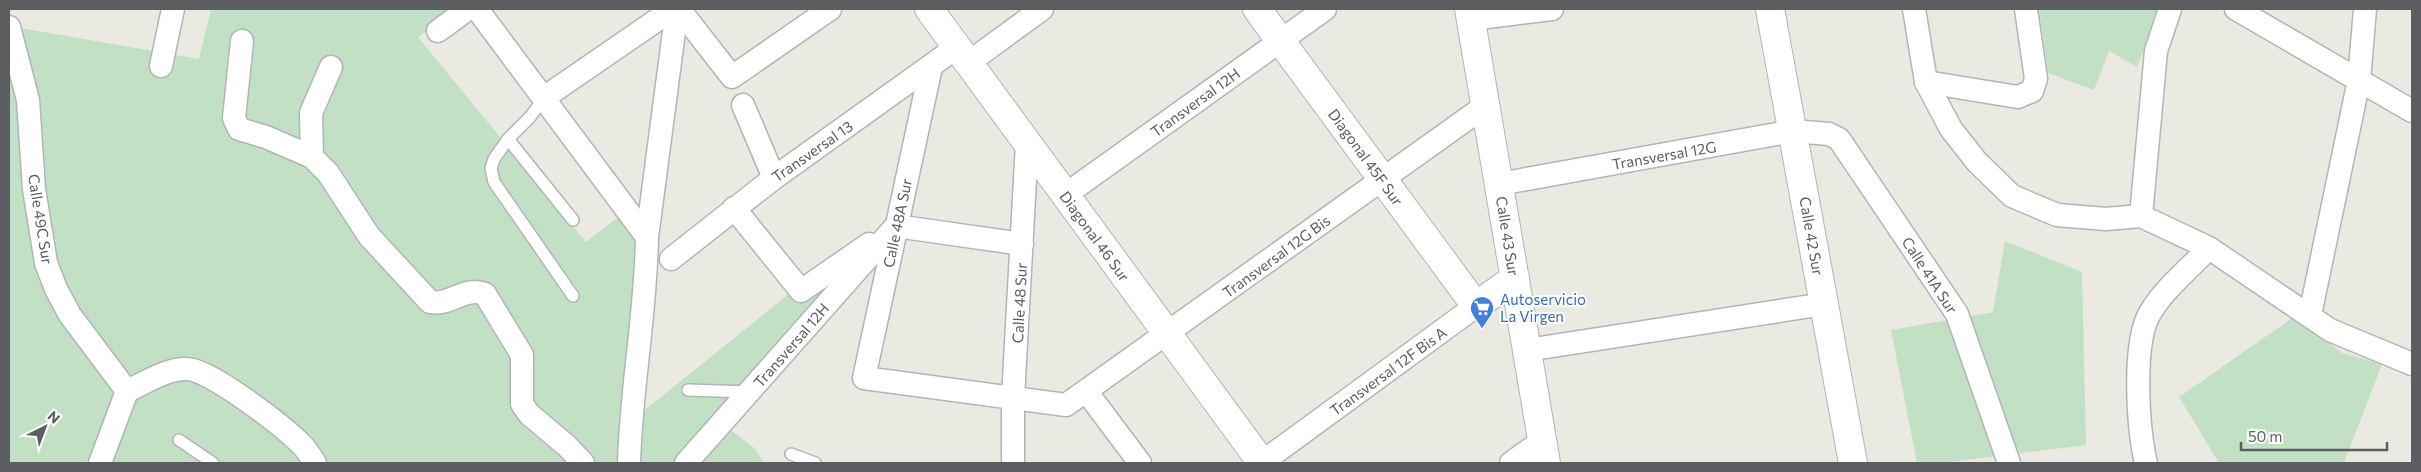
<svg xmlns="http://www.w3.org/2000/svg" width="2421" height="472" viewBox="0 0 2421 472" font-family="Commissioner,sans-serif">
	<rect width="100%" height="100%" fill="#ebeae2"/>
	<g fill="#c2e0c4">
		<polygon points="211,9 461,9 418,37 586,242 618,217 635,242 623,463 9,463 9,26 199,59"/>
		<polygon points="2039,9 2160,9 2137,67 2109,51 2094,90 2048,73"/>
		<polygon points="2005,241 2082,272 2086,445 1942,463 1917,463 1891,330 1993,312"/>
		<polygon points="858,259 680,463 641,463 640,414 790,293 800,303"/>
		<polygon points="2295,316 2342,353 2382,364 2344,463 2219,463 2179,397"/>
		<polygon points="727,427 754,448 764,463 699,463"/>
	</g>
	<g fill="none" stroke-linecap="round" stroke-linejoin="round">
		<g stroke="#b3b4b8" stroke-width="14">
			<g id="service">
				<polyline points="545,97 530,117 508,139 494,159 491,168 494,182 573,296"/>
				<polyline points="508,139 573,220"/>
				<polyline points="688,390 749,392"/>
				<polyline points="179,440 213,463"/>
				<polyline points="791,454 815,463"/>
			</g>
		</g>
		<g stroke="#b3b4b8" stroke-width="25">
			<g id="minor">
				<polyline points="477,9 647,237"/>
				<polyline points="679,9 732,77 830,9"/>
				<polyline points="1914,9 1926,82 1951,129 1977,162 2012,196 2057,215 2106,219 2141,216"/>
				<polyline points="2236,9 2412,111"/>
				<polyline points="1471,19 1552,9"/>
				<polyline points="9,27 28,100 34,189 46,263 56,289 70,315 127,391"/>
				<polyline points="438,31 468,9"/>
				<path d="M242,41L234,118L239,129L266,137L312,157L328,173L369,236L430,302C451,306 464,286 485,294L522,355V404L529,414L567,446L583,463"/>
				<polyline points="968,63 1042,9"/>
				<polyline points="161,66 173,9"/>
				<polyline points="931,67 864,378 1066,405 1485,106"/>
				<polyline points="1926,82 2018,97 2032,91 2036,79 2026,9"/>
				<polyline points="545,97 673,9"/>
				<polyline points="743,105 774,178"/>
				<polyline points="312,157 311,113 331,67"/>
				<polyline points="1499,184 1793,131 1829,134 1839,139 1957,314 2009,463"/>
				<polyline points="1065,195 1325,9"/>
				<polyline points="734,208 801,291 869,244"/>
				<polyline points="2141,216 2209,248 2330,330 2412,364"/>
				<polyline points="2141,216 2156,51 2170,9"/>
				<polyline points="896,226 1022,244"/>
				<polyline points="671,259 774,178 957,47"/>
				<polyline points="2310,315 2359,80 2365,9"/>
				<polyline points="1527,350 1824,304"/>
				<path d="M127,391C145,383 167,368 187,369C210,369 284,427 302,445C307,450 311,457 315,463"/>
				<polyline points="1086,391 1140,463"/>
				<polyline points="100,463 127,391"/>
				<path d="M629,463C631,388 646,313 647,237L677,9"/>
				<polyline points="686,463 896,226"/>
				<polyline points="1013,463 1013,398 1027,143"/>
				<polyline points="1261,463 1476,306"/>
				<polyline points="1511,463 1542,441"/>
				<path d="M2146,463C2138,429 2132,343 2150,313C2164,289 2190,268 2209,248"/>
			</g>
		</g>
		<g stroke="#b3b4b8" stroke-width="30">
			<g id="tertiary">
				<polyline points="929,9 1262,463"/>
				<polyline points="1257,9 1476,306 1515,278"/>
				<polyline points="1469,9 1546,463"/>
				<polyline points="1770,9 1853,463"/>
			</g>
		</g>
		<use href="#service" stroke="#fff" stroke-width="11"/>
		<use href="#minor" stroke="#fff" stroke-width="22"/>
		<use href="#tertiary" stroke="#fff" stroke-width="28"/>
	</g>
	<defs>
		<g id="supermarket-pin" transform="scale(1.25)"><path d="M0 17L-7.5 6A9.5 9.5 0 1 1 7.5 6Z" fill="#3f7fe0" stroke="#fff"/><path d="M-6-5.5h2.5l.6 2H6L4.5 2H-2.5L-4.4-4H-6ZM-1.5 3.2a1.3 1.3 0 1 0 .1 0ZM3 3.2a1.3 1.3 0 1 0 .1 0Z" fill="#fff"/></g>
	</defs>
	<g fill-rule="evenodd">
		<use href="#supermarket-pin" x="1482" y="308"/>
	</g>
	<g text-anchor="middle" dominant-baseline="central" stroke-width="4" stroke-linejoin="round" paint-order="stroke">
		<g font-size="15" fill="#5b5d61" stroke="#fff">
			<text transform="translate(1195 102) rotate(-36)">Transversal 12H</text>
			<text transform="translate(812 151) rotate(-35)">Transversal 13</text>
			<text transform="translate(1664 155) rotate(-10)">Transversal 12G</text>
			<text transform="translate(1366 157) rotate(54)">Diagonal 45F Sur</text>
			<text transform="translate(41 219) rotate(81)">Calle 49C Sur</text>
			<text transform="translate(897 223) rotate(-78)">Calle 48A Sur</text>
			<text transform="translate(1095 236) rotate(54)">Diagonal 46 Sur</text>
			<text transform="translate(1508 236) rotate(81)">Calle 43 Sur</text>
			<text transform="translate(1812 236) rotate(80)">Calle 42 Sur</text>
			<text transform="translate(1276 256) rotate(-36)">Transversal 12G Bis</text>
			<text transform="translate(1930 275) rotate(57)">Calle 41A Sur</text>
			<text transform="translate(1019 303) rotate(-87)">Calle 48 Sur</text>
			<text transform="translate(791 345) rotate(-49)">Transversal 12H</text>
			<text transform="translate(1388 371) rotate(-36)">Transversal 12F Bis A</text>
		</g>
		<g font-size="15" fill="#366cbe" stroke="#fff" text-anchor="start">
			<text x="1500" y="299">Autoservicio<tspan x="1500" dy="17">La Virgen</tspan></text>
		</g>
	</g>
	<rect width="2421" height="472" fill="none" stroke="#5b5d61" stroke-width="20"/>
	<g transform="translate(45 427) rotate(42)" stroke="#ffffff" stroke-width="4" paint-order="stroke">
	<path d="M0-4L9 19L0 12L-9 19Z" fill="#5b5d61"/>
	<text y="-8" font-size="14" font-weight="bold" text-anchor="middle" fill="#5b5d61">N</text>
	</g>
	<path d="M2241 442v8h146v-8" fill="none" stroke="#5b5d61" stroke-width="2.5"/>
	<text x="2248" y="442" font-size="15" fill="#5b5d61" stroke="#ffffff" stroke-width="4" paint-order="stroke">50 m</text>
</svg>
